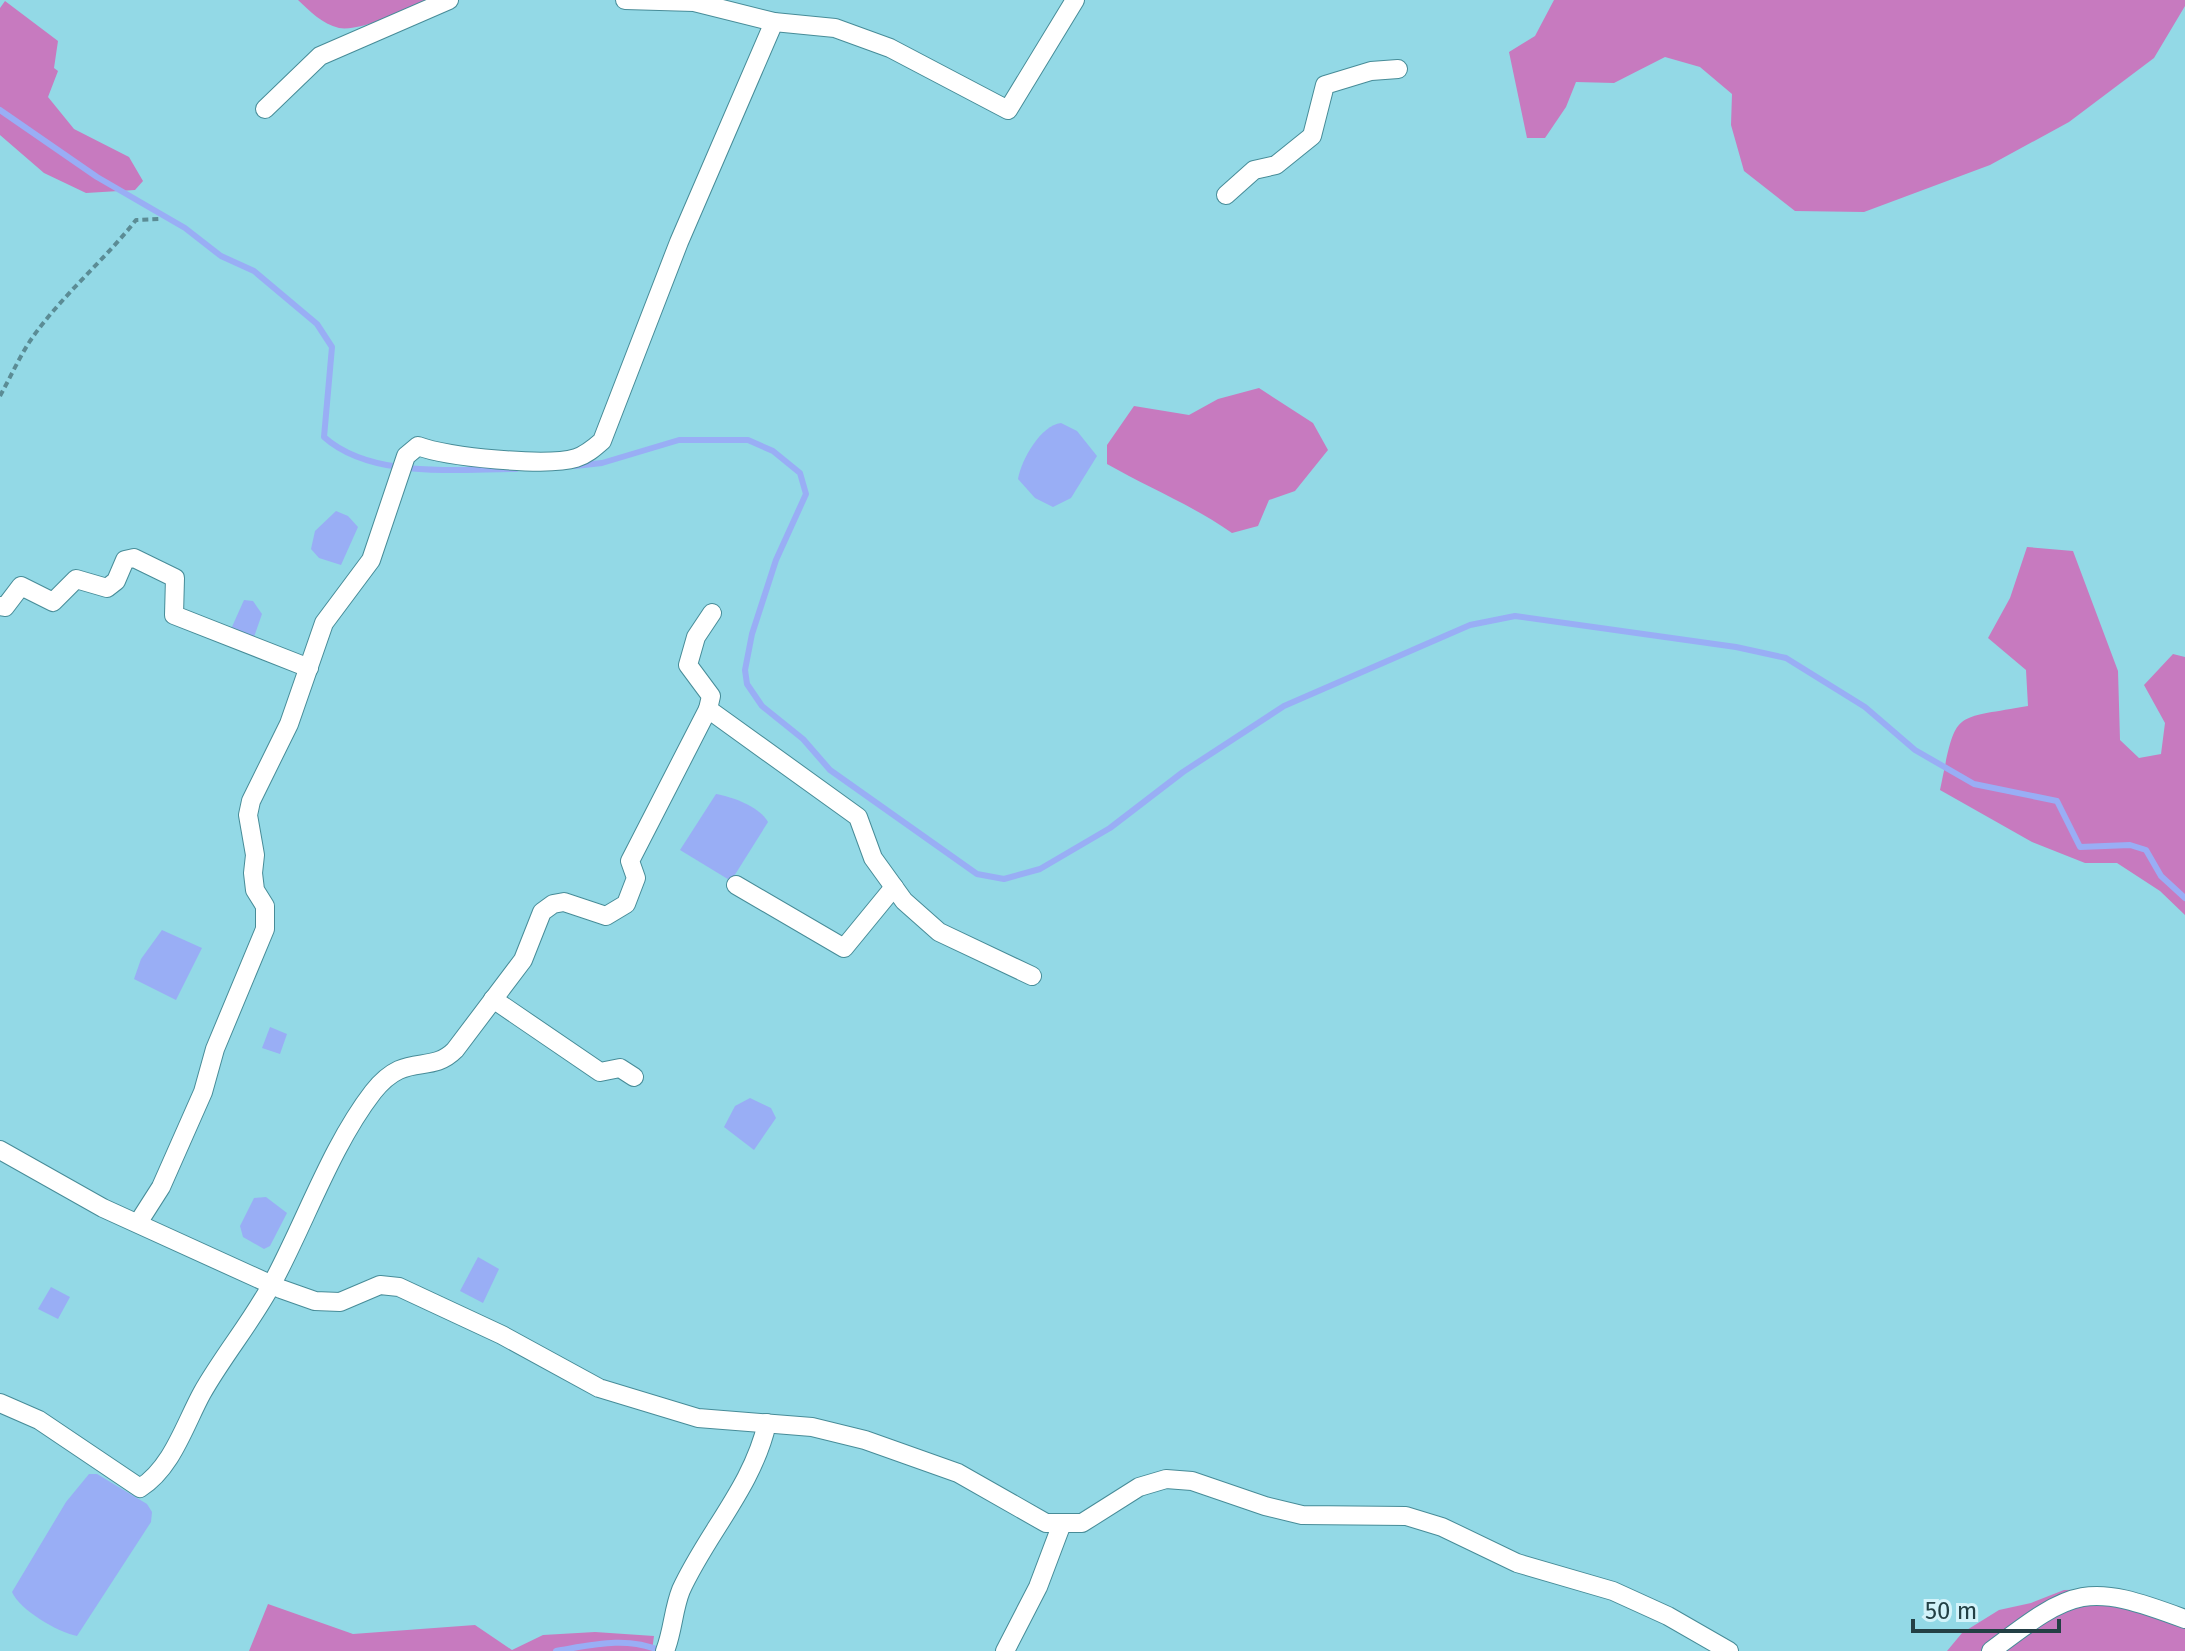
<svg xmlns="http://www.w3.org/2000/svg" width="2185" height="1651" viewBox="0 0 2185 1651" font-family="'Fira Sans',sans-serif">
	<rect width="100%" height="100%" fill="#93d9e6"/>
	<g fill="#c77abf">
		<path d="M298,0H428C409,9 360,32 339,28C322,24 310,11 298,0Z"/>
		<polygon points="1554,0 2185,0 2185,6 2154,58 2069,122 1990,165 1864,212 1795,211 1744,171 1731,125 1732,94 1700,67 1665,57 1614,83 1576,82 1566,107 1545,138 1527,138 1509,52 1535,36"/>
		<polygon points="5,1 58,41 54,68 58,71 48,97 74,129 129,157 143,181 135,190 86,193 44,173 0,135 0,8"/>
		<path d="M1259,388L1313,423L1328,450L1295,491L1269,500L1258,526L1232,533C1192,505 1149,488 1107,464V445L1134,406L1189,415L1218,399Z"/>
		<path d="M2027,547L2073,551L2118,671L2120,740L2139,758L2161,754L2165,723L2144,685L2173,654L2185,657V915L2160,891L2117,863H2085L2032,842L1940,790C1957,709 1950,720 2028,706L2026,670L1988,638L2010,598Z"/>
		<polygon points="2120,1589 2178,1609 2185,1616 2185,1651 1947,1651 1962,1633 1999,1610 2031,1603 2064,1590"/>
		<polygon points="268,1604 353,1634 475,1625 512,1650 543,1635 595,1632 654,1636 652,1651 249,1651"/>
	</g>
	<g fill="#99aef5">
		<path d="M1061,423L1077,431L1097,456L1071,498L1053,507L1035,498L1018,479C1021,460 1041,425 1061,423Z"/>
		<polygon points="336,511 348,516 358,527 341,565 319,558 311,549 315,531"/>
		<polygon points="244,600 253,601 262,614 254,637 231,629"/>
		<path d="M716,794C733,797 760,807 768,822L731,881L680,850Z"/>
		<polygon points="162,930 202,948 176,1000 134,979 141,959"/>
		<polygon points="270,1027 287,1034 280,1054 262,1048"/>
		<polygon points="750,1098 771,1108 776,1118 754,1150 724,1127 735,1106"/>
		<polygon points="266,1197 287,1213 270,1246 264,1249 243,1237 240,1226 254,1198"/>
		<polygon points="478,1257 499,1269 483,1303 460,1291"/>
		<polygon points="51,1287 70,1297 58,1319 38,1309"/>
		<path d="M89,1474H97L147,1504L152,1512L151,1522L77,1636C57,1632 20,1610 12,1592L66,1502Z"/>
	</g>
	<g fill="none" stroke-linecap="round" stroke-linejoin="round">
		<g stroke="#99aef5" stroke-width="6">
			<path d="M0,110L97,177L185,228L221,256L254,271L317,324L332,347L324,437C371,479 456,469 516,469"/>
			<polyline points="575,466 602,463 679,440 748,440 773,451 800,473 806,494 776,560 752,634 745,670 747,684 762,706 803,739 830,770 977,874 1004,879 1040,869 1110,828 1183,772 1284,706 1470,625 1515,616 1736,647 1786,658 1865,707 1915,750 1974,784 2057,801 2080,847 2130,845 2146,850 2161,876 2185,898"/>
			<path d="M556,1651C592,1645 626,1636 661,1651"/>
		</g>
		<g stroke="#478c98" stroke-width="20">
			<g id="minor">
				<polyline points="625,0 694,2 774,22 835,28 890,48 1008,110 1075,0"/>
				<polyline points="265,109 320,56 449,0"/>
				<polyline points="1226,195 1254,170 1276,165 1312,136 1325,85 1371,71 1398,69"/>
				<polyline points="0,606 5,607 21,586 53,602 76,579 107,588 116,581 125,560 134,558 175,578 174,615 309,668"/>
				<polyline points="712,613 696,637 688,665 711,696 708,709 858,817 873,858 904,901 939,932 1032,976"/>
				<polyline points="736,885 844,948 894,887"/>
				<polyline points="493,999 600,1072 620,1068 634,1077"/>
				<polyline points="0,1150 103,1208 281,1289 315,1301 340,1302 380,1285 399,1287 502,1335 599,1388 698,1418 812,1427 865,1440 958,1473 1046,1523 1082,1523 1139,1487 1166,1479 1192,1481 1265,1506 1302,1515 1406,1516 1442,1527 1517,1563 1613,1591 1668,1616 1729,1651"/>
				<path d="M138,1223L161,1187L203,1092L215,1049L265,929V906L255,890L253,873L255,855L248,815L251,801L289,724L324,623L371,560L406,456L418,446C446,457 547,467 576,458C586,455 594,448 602,441L679,242L774,22"/>
				<path d="M0,1403L39,1420L140,1488C172,1468 185,1424 202,1393C224,1354 254,1319 274,1280C306,1220 332,1145 373,1092C406,1050 429,1076 455,1050L523,960L542,912L553,904L564,902L606,916L626,904L636,878L630,861L708,709"/>
				<path d="M665,1651C673,1631 673,1610 681,1590C707,1533 753,1486 767,1423"/>
				<polyline points="1005,1651 1038,1587 1061,1526"/>
				<path d="M1991,1651C2075,1587 2086,1582 2185,1619"/>
			</g>
		</g>
		<path stroke="#5b8c95" stroke-width="4" stroke-dasharray="6 4" stroke-linecap="butt" d="M0,396C10,378 19,358 30,341C60,297 103,262 136,220L160,219"/>
		<use href="#minor" stroke="#fff" stroke-width="18"/>
	</g>
	<path d="M1913 1619v12h146v-12" fill="none" stroke="#234045" stroke-width="4"/>
	<text x="1925" y="1619" font-size="24" fill="#234045" stroke="#d2f3fa" stroke-width="6" paint-order="stroke">50 m</text>
</svg>
